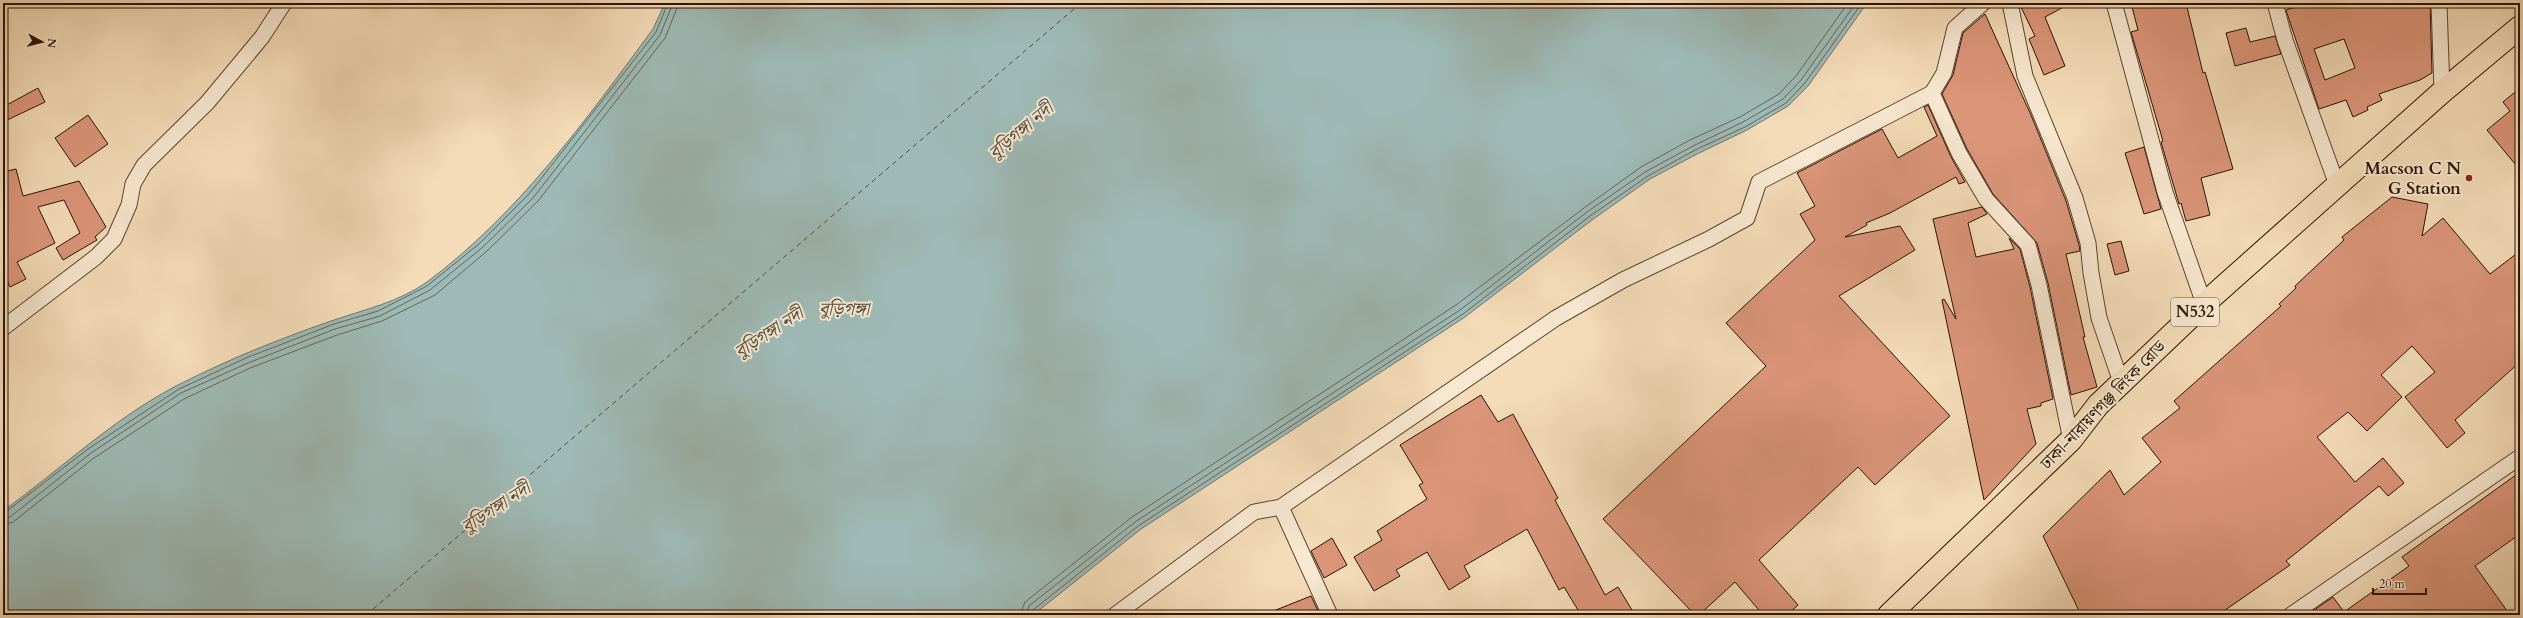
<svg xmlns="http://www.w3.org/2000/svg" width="2523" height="618" viewBox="0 0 2523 618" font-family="Cardo,'Noto Serif Bengali',serif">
	<rect width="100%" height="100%" fill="#f4dcb8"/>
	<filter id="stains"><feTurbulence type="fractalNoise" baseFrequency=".005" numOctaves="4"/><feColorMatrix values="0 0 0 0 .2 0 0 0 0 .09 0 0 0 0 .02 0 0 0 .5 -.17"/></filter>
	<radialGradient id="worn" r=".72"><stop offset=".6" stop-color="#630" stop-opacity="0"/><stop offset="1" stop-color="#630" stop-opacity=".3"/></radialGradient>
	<path fill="#9ebab6" stroke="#70776e" d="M665,3H1867L1808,86L1788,106L1747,130L1697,154L1650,179L1592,220L1465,317L1141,529L1033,615H3V511C61,469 114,418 178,385C227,360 279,339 331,321C363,310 399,302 427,282C518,214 586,120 653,29Z"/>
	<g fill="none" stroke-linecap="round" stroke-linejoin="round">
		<g stroke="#64665c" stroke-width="1">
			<polyline points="3,514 88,449 179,389 246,358 334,324 378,311 427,286 480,243 529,194 656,32 668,3"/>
			<polyline points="3,519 10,517 91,453 181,393 248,363 335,329 380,316 430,290 483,247 533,198 660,35 673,3"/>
			<polyline points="3,525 13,522 94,458 184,399 250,368 337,335 382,321 435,295 487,251 538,201 665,38 679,3"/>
			<polyline points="1020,615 1025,602 1132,517 1456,305 1584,208 1641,167 1690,140 1740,117 1779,94 1796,76 1848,3"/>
			<polyline points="1026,615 1029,606 1135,522 1460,310 1587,212 1645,172 1693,146 1743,122 1783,99 1801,80 1856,3"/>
			<polyline points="1031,615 1033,610 1138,526 1463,314 1590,216 1648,176 1695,150 1745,127 1786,103 1805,83 1862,3"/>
		</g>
		<polyline stroke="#534d40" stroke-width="1" stroke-dasharray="5 4" stroke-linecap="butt" points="366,615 1081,3"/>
	</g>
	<g fill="#db9579" stroke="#2a1201" fill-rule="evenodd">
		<polygon points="2019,3 2071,3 2045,17 2065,66 2044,75 2029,39 2035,36"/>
		<polygon points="2131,3 2186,3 2203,73 2205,72 2233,169 2201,178 2210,215 2186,221 2181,203 2179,204 2161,142 2163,141 2131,32 2138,30"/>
		<path d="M2308,3H2430L2432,73L2420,80L2379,94L2382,100L2367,107L2368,110L2353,117L2346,100L2319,109L2286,10ZM2344,39L2355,68L2325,80L2314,49Z"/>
		<polygon points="1985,14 2031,115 2066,201 2079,245 2080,251 2066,254 2085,337 2083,337 2097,387 2071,395 2048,283 2037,243 1993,194 1967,149 1942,94 1953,75 1963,33"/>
		<polygon points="2246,28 2250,42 2275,36 2281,54 2235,66 2226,33"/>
		<polygon points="38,88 45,102 3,122 3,107"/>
		<polygon points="2520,88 2520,170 2487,130 2510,111 2503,102"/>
		<polygon points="1928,105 1951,157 1965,182 1959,184 1956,177 1890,213 1866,223 1867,225 1845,237 1900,226 1915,250 1839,296 1950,416 1875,485 1858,467 1759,560 1798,605 1787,615 1763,615 1735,582 1699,615 1695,615 1603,519 1766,366 1726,323 1815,240 1800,214 1815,206 1797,173 1882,129 1898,158 1937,136 1924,107"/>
		<polygon points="88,115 108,144 75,167 55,138"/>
		<polygon points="2144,147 2161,209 2144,214 2125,153"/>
		<polygon points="16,169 23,196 79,181 106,227 95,237 97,240 63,260 56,248 80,233 64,200 38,207 55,243 17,262 26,279 10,287 3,272 3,172"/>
		<polygon points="2392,197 2428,204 2422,236 2443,218 2490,274 2520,251 2520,362 2455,420 2465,433 2447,448 2405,397 2435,372 2412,346 2381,375 2402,397 2367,431 2348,412 2317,437 2355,482 2383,458 2404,483 2388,496 2379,486 2286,561 2290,565 2218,615 2081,615 2043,536 2110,470 2124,495 2161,462 2142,438 2180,408 2174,401 2281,306 2279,304 2296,288 2295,286 2344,240 2342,237"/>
		<polygon points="1982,207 1987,214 1968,223 1976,257 2014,249 2009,238 2020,249 2030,287 2053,399 2041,403 2041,406 2027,409 2036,444 1984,500 1942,300 1944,299 1956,319 1933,219"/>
		<polygon points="2121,241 2129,271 2115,275 2107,244"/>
		<polygon points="1481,395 1498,422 1513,414 1558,498 1555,500 1605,595 1618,587 1635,615 1581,615 1564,587 1559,590 1527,529 1464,566 1470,577 1449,590 1427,552 1396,570 1400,576 1374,591 1354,557 1382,540 1377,531 1427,499 1419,485 1423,483 1400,445"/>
		<polygon points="2520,472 2520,534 2475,566 2510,615 2307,615 2333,597 2344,612 2409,566 2402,557"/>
		<polygon points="1332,538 1347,565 1324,578 1311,551"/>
		<polygon points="1311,596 1320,615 1266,615 1266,614"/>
	</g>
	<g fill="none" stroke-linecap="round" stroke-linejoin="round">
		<g stroke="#5c442f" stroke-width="17">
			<g id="street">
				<polyline points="1983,3 1955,28 1944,73 1932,93 1959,153 1986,199 2028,245 2039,285 2071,440"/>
				<polyline points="2010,3 2025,76 2075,198 2088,243 2091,273 2099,318 2121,382"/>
				<polyline points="2114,3 2165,192 2204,304"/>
				<polyline points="2275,3 2285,40 2337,185"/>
				<polyline points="2439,3 2442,92"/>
				<polyline points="3,328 96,257 114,239 129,205 133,184 144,165 207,103 262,37 284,3"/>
				<polyline points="1281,507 1330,615"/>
				<polyline points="1115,615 1254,512 1281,507 1556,318 1623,280 1709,239 1747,218 1759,182 1932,93"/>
				<polyline points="2291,615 2520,457"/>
			</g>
		</g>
		<g stroke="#2a1201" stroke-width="24">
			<polyline id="highway" points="1889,615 2071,440 2098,405 2204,304 2442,92 2520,27"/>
		</g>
		<use href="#street" stroke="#f8e8d1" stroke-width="15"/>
		<use href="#highway" stroke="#f4dcb8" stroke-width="22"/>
	</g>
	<circle fill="#8f2418" stroke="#f8e8d1" stroke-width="1.5" cx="2469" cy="178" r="4"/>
	<g text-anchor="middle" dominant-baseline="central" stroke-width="4" stroke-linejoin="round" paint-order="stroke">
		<rect fill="#f8e8d1" stroke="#68523f" stroke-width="1" x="2171" y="298" width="48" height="28" rx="3"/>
		<g font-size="16" font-weight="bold" fill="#2a1201">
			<text x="2195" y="312">N532</text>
		</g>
		<g font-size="17" font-weight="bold" fill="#2a1201" stroke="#f8e8d1" text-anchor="end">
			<text x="2461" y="168">Macson C N<tspan x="2461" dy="20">G Station</tspan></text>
		</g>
		<g font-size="17" fill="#2a1201" stroke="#f8e8d1">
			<text transform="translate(2103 405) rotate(-46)">ঢাকা-নারায়ণগঞ্জ লিংক রোড</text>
		</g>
		<g font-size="18" font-style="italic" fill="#534d40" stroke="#f8e8d1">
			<text transform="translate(1021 131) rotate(-40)">বুড়িগঙ্গা নদী</text>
			<text x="844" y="309">বুড়িগঙ্গা</text>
			<text transform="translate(769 333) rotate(-33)">বুড়িগঙ্গা নদী</text>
			<text transform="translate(496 508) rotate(-33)">বুড়িগঙ্গা নদী</text>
		</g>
	</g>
	<rect width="2523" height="618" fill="none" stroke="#f4dcb8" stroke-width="16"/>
	<rect x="4" y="4" width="2515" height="610" fill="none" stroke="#2a1201" stroke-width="2"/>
	<rect x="8" y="8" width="2507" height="602" fill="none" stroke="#2a1201"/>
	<g transform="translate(42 42) rotate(97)" stroke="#f8e8d1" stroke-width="3" paint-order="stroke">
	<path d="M0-3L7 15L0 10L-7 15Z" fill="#2a1201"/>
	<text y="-6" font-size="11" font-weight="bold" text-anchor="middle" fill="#2a1201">N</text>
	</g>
	<path d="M2373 588v6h53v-6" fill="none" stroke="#2a1201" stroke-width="2"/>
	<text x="2379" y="588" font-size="12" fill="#2a1201" stroke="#f8e8d1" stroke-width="3" paint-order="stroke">20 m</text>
	<rect width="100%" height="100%" filter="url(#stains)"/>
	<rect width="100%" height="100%" fill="url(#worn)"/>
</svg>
